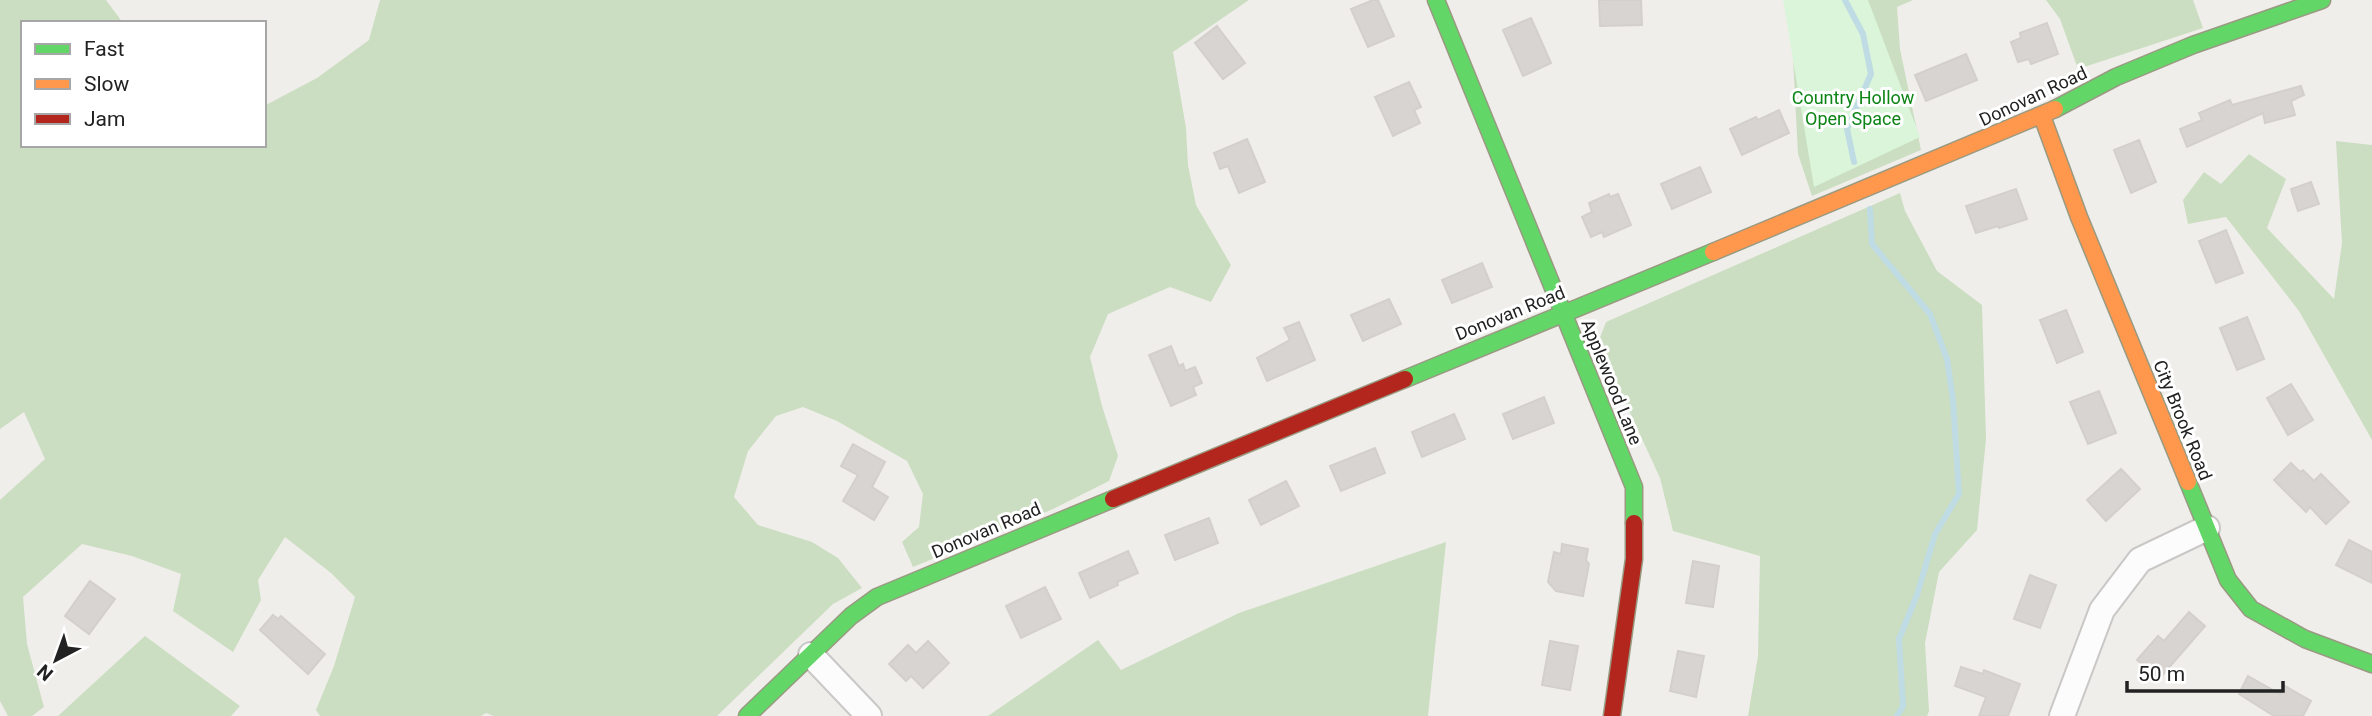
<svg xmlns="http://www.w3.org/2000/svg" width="2372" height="716" viewBox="0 0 2372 716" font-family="Roboto,sans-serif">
	<rect width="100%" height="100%" fill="#f0eeeb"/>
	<g fill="#cbdec1">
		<polygon points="0,0 106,0 123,23 23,23 23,145 264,145 264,106 317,78 369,40 380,0 1249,0 1173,52 1186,128 1188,165 1196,205 1231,265 1211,302 1170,287 1108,314 1090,357 1102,406 1118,456 1109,481 1053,509 913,567 902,542 919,527 923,494 907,461 837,421 803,407 776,416 748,451 734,497 758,525 812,542 838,558 862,588 833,604 717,716 494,716 486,713 481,716 320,716 316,710 334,666 355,597 331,573 285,537 258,580 261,600 233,652 173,611 181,574 132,556 82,544 23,597 27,644 44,707 32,716 8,716 0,701 0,500 45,459 24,412 0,429"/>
		<polygon points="1790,0 1913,0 1897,7 1900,49 1921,150 1812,196 1798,154"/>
		<polygon points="2046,0 2193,0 2203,28 2078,69 2060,19"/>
		<polygon points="2336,141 2372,145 2372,440 2299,311 2226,217 2188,224 2183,200 2204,172 2221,184 2249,154 2286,179 2267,228 2334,299 2342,243"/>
		<polygon points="1900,193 1905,211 1937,271 1982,305 1986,439 1977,530 1939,572 1925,643 1929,711 1927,716 1748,716 1758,656 1760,556 1673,531 1660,478 1598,343 1606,322"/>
		<polygon points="1446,542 1428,716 988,716 1098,640 1121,670 1239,613"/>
		<polygon points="145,636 240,706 231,716 58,716"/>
	</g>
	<polygon fill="#daf5da" points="1783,0 1868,0 1920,137 1814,187"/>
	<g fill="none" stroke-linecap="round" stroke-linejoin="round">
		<g stroke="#bfdbe3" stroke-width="6">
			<polyline points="1845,0 1863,34 1871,74 1847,129 1854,162"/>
			<polyline points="1870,209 1872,244 1930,314 1947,359 1953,400 1959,494 1935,534 1917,595 1899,639 1903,706 1897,716"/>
		</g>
	</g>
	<g fill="#d7d4d2" stroke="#d3d0cc" stroke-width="2">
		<polygon points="1373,0 1378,0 1394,36 1368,47 1351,9"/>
		<polygon points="1599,0 1641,0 1642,25 1600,26"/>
		<polygon points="1531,18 1551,63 1523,76 1503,30"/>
		<polygon points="2047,23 2058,54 2031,64 2029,59 2018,62 2011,42 2021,38 2020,33"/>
		<polygon points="1217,26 1245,63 1223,79 1195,43"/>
		<polygon points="1966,54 1977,80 1926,101 1915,75"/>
		<polygon points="1409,82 1421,107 1414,110 1420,123 1393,136 1375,97"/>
		<polygon points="2301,86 2304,95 2291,101 2295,115 2265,123 2263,113 2187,147 2180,129 2202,120 2199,113 2230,100 2232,105"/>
		<polygon points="1779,110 1789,133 1742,155 1730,129 1756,117 1758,120"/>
		<polygon points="1247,139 1265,182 1239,193 1228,166 1220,169 1214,153"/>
		<polygon points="2139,140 2156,182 2131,193 2114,150"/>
		<polygon points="1700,167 1711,192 1672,209 1661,184"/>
		<polygon points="2311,182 2319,204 2298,211 2291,189"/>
		<polygon points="2016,189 2027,219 1999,228 1998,226 1976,233 1966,206"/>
		<polygon points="1609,194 1610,197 1618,194 1631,225 1604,237 1602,232 1591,237 1582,217 1592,212 1589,203"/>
		<polygon points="2226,230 2243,273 2216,283 2199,241"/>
		<polygon points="1482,263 1492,287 1452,303 1442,280"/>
		<polygon points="1389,299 1401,324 1363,341 1351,315"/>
		<polygon points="2066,310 2083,352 2057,363 2040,320"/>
		<polygon points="2247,317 2264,359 2237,370 2220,328"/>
		<polygon points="1299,322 1315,360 1267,381 1257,358 1290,340 1284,328"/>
		<polygon points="1171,346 1179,366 1183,364 1185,371 1195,367 1202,383 1193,387 1196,395 1171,406 1149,355"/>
		<polygon points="2291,384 2313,420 2288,435 2267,398"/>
		<polygon points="2099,391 2116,433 2088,444 2070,402"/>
		<polygon points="1544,397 1554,423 1513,439 1503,414"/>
		<polygon points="1454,414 1465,439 1422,457 1412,432"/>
		<polygon points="853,444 885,462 872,487 888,497 874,520 843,501 858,475 841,466"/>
		<polygon points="1375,448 1385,473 1341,491 1330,466"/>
		<polygon points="2291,463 2300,472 2303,470 2314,481 2321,474 2349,502 2326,524 2310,507 2306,512 2274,480"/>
		<polygon points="2121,469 2140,489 2106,521 2087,500"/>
		<polygon points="1286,481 1299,506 1261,525 1249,500"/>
		<polygon points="1209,518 1218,543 1175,560 1165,535"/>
		<polygon points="2349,540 2372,552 2372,583 2336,565"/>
		<polygon points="1562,544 1588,549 1586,560 1589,564 1583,596 1556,591 1548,582 1554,552 1561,554"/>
		<polygon points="1128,551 1138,573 1117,582 1118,585 1090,598 1079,573"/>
		<polygon points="1693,561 1719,566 1713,607 1686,603"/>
		<polygon points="2030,575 2056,585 2040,628 2014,619"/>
		<polygon points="90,581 115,599 89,634 65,616"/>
		<polygon points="1045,587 1061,619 1021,638 1006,606"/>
		<polygon points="2189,612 2205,626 2159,679 2137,660 2158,636 2164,641"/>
		<polygon points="273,615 278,619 281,616 325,654 308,674 260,630"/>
		<polygon points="928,641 949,663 923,688 911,676 906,681 889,664 908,645 916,653"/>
		<polygon points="1550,641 1578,646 1570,690 1542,685"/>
		<polygon points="1678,651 1704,656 1696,697 1670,691"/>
		<polygon points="1961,667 1983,674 1984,670 2020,684 2008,716 1979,716 1986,697 1955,686"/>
		<polygon points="2248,676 2280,694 2285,686 2311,701 2303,716 2274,716 2239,694"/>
	</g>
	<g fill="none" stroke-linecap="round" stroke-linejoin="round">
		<g stroke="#c9c8c7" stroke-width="28">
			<g id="street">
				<polyline points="811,655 869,716"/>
				<polyline points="2062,716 2102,610 2140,560 2207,528"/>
			</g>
		</g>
		<g stroke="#999a82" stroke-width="19">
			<g id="fast">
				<polyline points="1436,0 1634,487 1634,523"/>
				<polyline points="2055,109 2116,77 2193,45 2322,0"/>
				<polyline points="1405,379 1713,252"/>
				<polyline points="2188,482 2228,580 2251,609 2305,639 2372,664"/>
				<polyline points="747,716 851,616 877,597 1113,499"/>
			</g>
		</g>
		<g stroke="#999a82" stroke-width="19">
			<g id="slow">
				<polyline points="2042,116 2079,217 2188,482"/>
				<polyline points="1713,252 2055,109"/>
			</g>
		</g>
		<g stroke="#999a82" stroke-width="19">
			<g id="jam">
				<polyline points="1113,499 1405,379"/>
				<polyline points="1612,716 1634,559 1634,523"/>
			</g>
		</g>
		<use href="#street" stroke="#fdfcfc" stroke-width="24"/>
		<use href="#fast" stroke="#63d668" stroke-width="16"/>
		<use href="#slow" stroke="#ff974d" stroke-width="16"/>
		<use href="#jam" stroke="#b3261e" stroke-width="16"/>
	</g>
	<g text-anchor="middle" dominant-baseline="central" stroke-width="6" stroke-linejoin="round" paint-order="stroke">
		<g font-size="18" fill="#222" stroke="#fff">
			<text transform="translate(2033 96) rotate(-25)">Donovan Road</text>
			<text transform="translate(1510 313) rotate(-22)">Donovan Road</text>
			<text transform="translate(1612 382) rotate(68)">Applewood Lane</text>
			<text transform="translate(2183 420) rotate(68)">City Brook Road</text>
			<text transform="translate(986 530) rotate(-23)">Donovan Road</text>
		</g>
		<g font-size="18" fill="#0c8416" stroke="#fff">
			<text x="1853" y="97">Country Hollow<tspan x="1853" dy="21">Open Space</tspan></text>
		</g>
	</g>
	<rect x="21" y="21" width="245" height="126" fill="#ffffff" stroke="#a7a7a7" stroke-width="2"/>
	<rect x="35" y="44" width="35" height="10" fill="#63d668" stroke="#a7a7a7" stroke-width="2"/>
	<text x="84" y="56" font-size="21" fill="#222222">Fast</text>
	<rect x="35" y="79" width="35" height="10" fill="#ff974d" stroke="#a7a7a7" stroke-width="2"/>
	<text x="84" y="91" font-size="21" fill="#222222">Slow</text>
	<rect x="35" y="114" width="35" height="10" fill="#b3261e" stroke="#a7a7a7" stroke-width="2"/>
	<text x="84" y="126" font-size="21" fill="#222222">Jam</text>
	<g transform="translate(56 660) rotate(221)" stroke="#ffffff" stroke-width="5" paint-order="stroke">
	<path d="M0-5L12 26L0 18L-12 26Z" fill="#222222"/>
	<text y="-10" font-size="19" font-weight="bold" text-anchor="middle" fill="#222222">N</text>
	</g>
	<path d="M2127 681v10h156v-10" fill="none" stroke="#222222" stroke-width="3.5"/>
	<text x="2138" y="681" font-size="21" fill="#222222" stroke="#ffffff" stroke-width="5" paint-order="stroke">50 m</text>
</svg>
